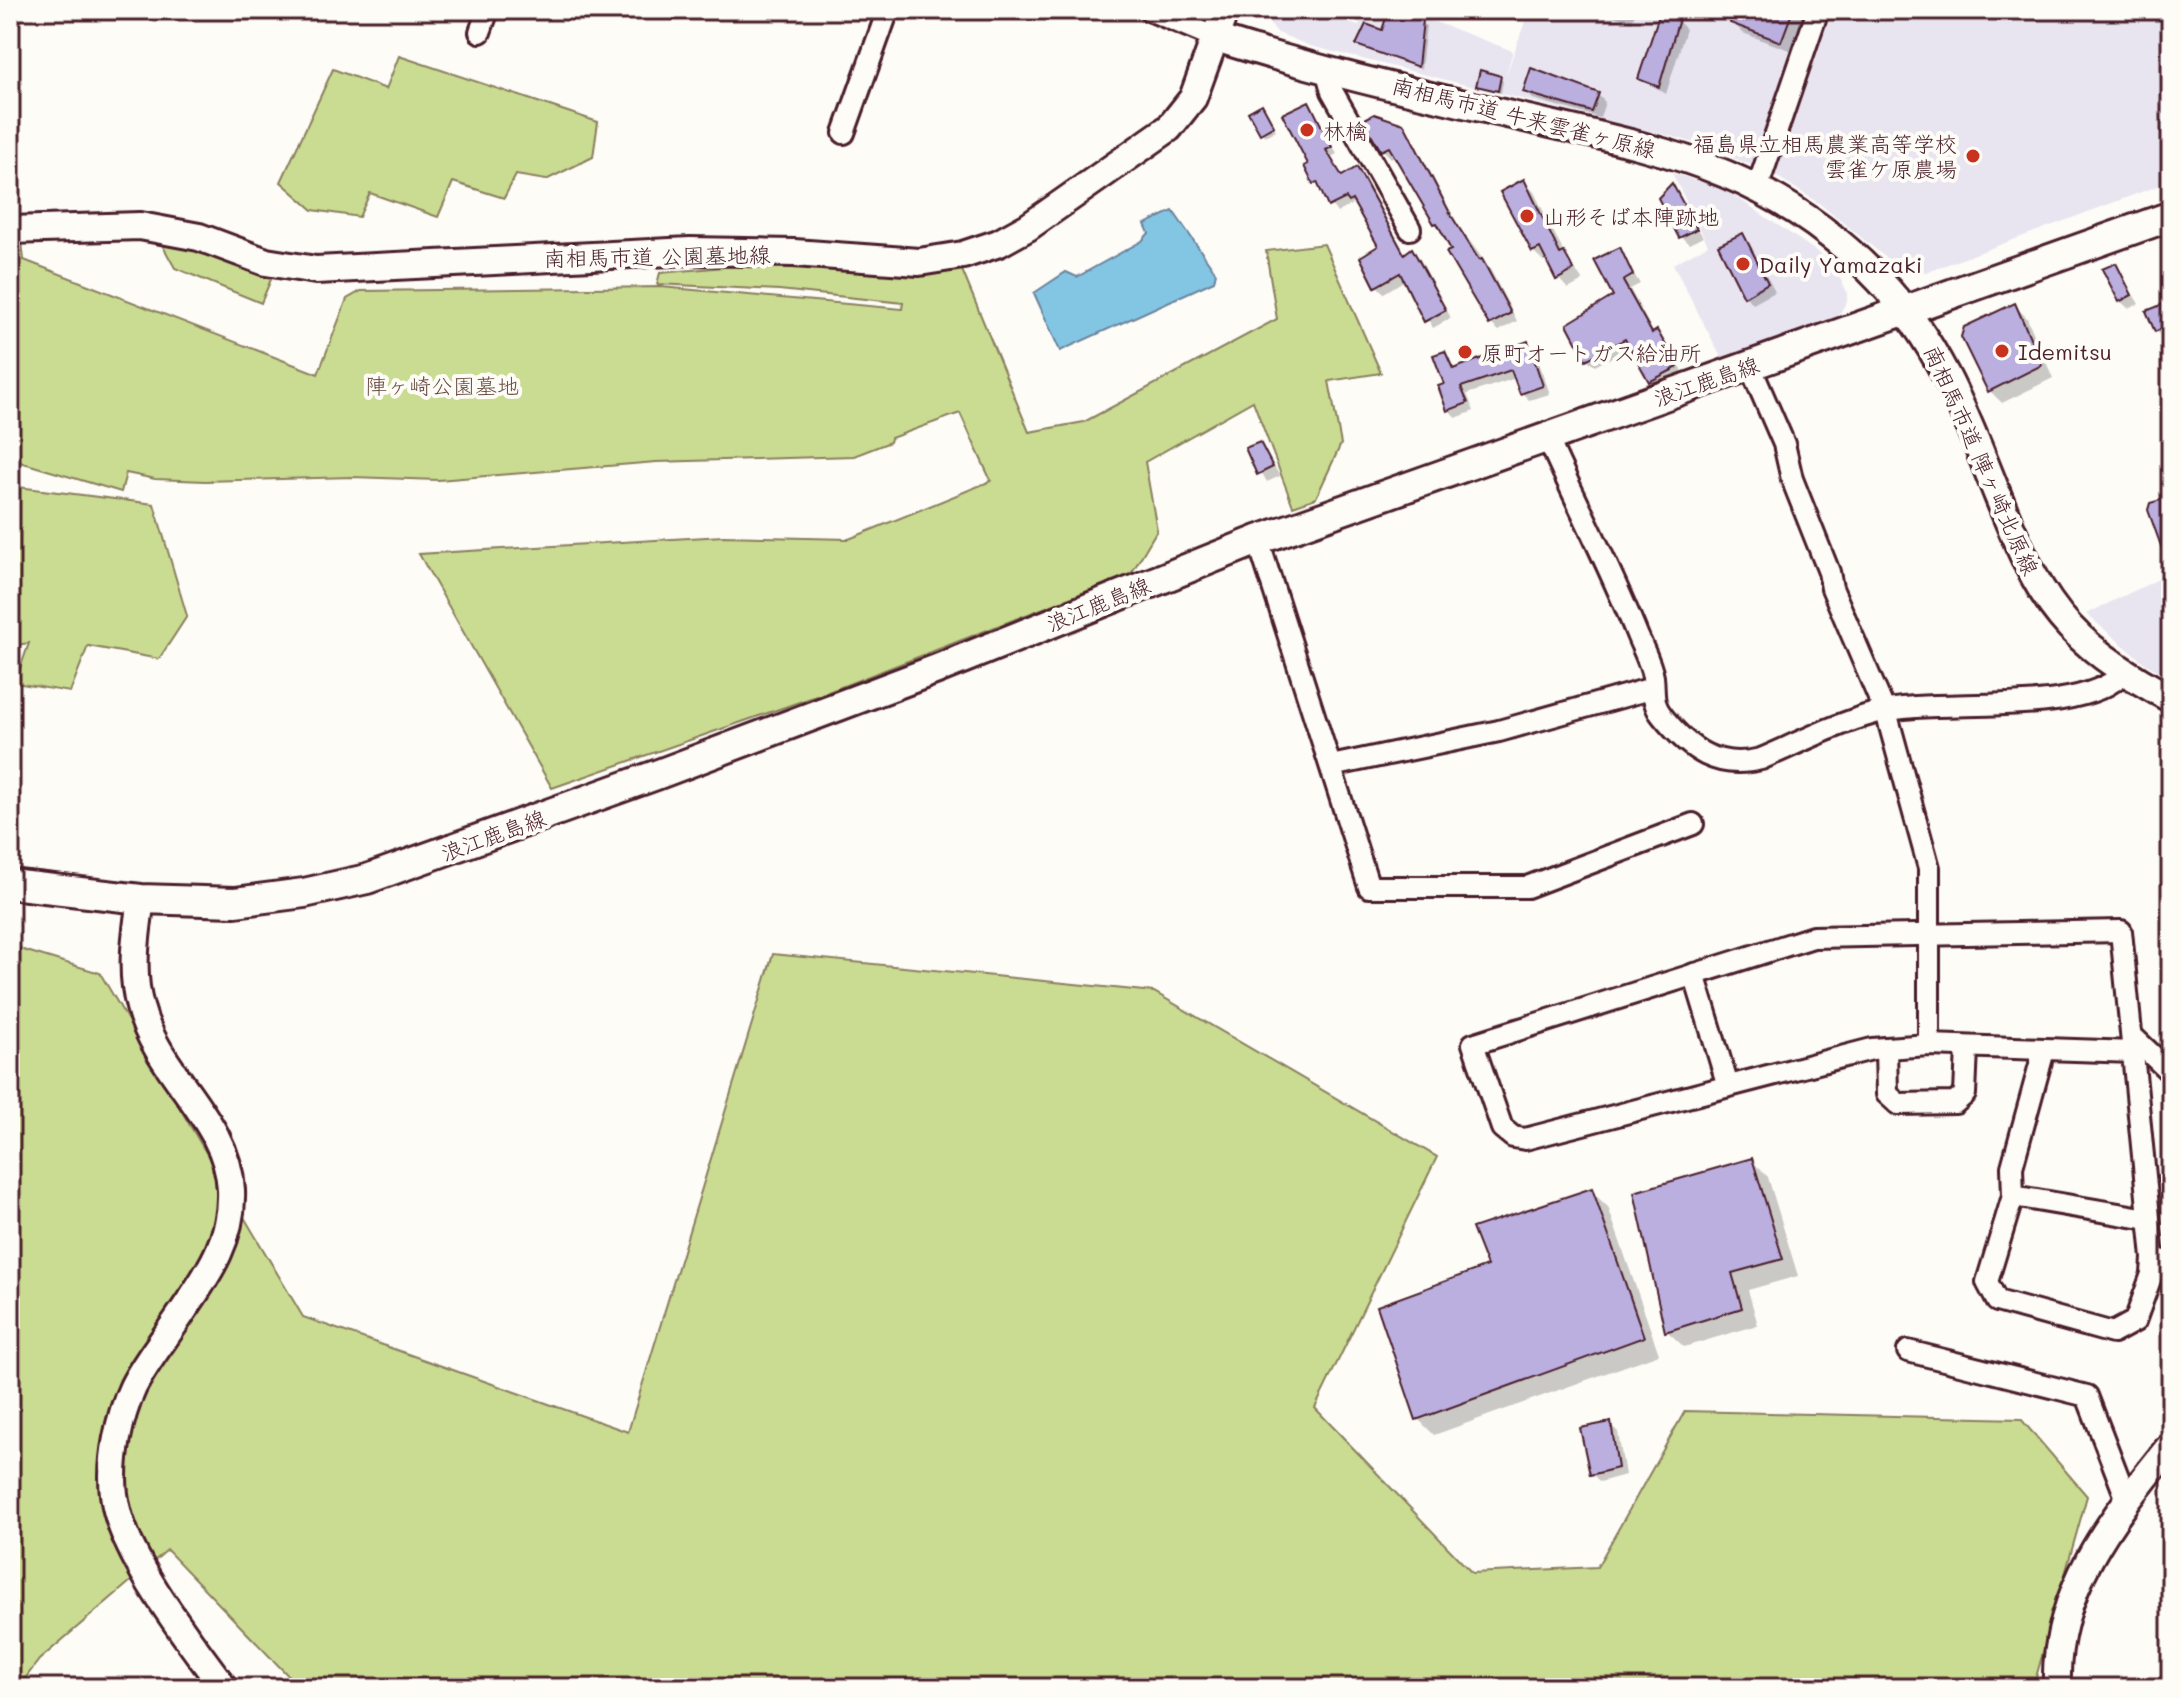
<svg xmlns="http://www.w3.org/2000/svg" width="2181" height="1698" viewBox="0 0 2181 1698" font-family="Mali,'Klee One',sans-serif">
	<rect width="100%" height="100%" fill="#fdfcf7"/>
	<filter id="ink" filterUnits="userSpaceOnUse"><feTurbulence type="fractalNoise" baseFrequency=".0125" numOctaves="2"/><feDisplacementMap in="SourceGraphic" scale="16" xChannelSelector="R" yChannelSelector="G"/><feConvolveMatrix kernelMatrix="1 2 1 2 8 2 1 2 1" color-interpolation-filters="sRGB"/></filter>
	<g filter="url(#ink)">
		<g fill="#e9e5f0">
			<polygon points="1256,10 1313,10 1358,26 1362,18 1376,22 1382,10 1403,10 1513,51 1505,78 1529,10 1811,10 1757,167 1682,139 1310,46 1278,33"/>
			<polygon points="1825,10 2171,10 2171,181 1927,272 1901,270 1820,204 1770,172"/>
			<polygon points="1672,173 1718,187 1741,200 1832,262 1847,292 1847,301 1840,313 1830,323 1723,361 1673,264 1708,245"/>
			<polygon points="2171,573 2171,678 2146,664 2086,614"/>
		</g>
		<g fill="#cadc91" stroke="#8a7e5e" stroke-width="2">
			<polygon points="399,56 598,122 593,157 546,180 516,175 504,198 453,182 438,217 370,193 359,217 313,210 281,182 333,69 386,89"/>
			<polygon points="22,241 24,260 318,374 347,299 361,291 661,287 902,309 903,303 779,290 657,284 660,273 948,246 962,270 1029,432 1084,422 1277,319 1266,251 1324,244 1381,373 1329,381 1341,444 1316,498 1293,506 1253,401 1145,462 1157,530 1131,574 828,692 552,788 419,554 723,536 849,539 991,481 960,413 891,438 890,442 854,456 656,462 438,480 352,477 205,481 155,479 126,473 121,492 10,459 10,242"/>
			<polygon points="160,241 231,261 272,277 261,303 175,268"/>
			<polygon points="10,486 154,504 187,616 159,659 88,646 70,692 15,683 29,643 10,646"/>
			<polygon points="10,946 100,973 303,1317 628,1432 773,954 1154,992 1437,1157 1315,1408 1472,1573 1597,1567 1685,1411 2021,1419 2087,1496 2033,1688 300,1688 167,1550 39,1660 18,1688 10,1688"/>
		</g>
		<polygon fill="#83c6e4" stroke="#6c839a" stroke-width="2" points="1173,211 1216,273 1214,281 1060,351 1034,293 1066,272 1077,277 1142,241 1149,233 1145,224"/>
		<g fill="#0003">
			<polygon points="1594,10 1636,10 1632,22"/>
			<polygon points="1737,10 1807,10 1792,51 1743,33 1732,22"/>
			<polygon points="1678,21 1686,29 1666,94 1640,78"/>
			<polygon points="1422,22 1426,26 1421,69 1359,44 1383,32"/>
			<polygon points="1500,78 1503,81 1501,93 1479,86"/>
			<polygon points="1525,91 1597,94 1605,102 1600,118 1533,99"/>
			<polygon points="1308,104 1337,154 1331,157 1343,178 1357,170 1364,177 1406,255 1412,251 1419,257 1451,318 1433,328 1405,280 1384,293 1377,286 1380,247 1357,208 1353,204 1337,213 1315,182 1310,165"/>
			<polygon points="1265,110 1276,130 1265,136 1262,133"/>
			<polygon points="1403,126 1411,135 1458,225 1490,269 1517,321 1499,331 1491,324 1454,251 1396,155 1391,158 1383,150"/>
			<polygon points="1524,182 1534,192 1566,257 1583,281 1568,289 1558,278 1548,259 1544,262 1533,251"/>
			<polygon points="1672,185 1703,237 1689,244 1681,237"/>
			<polygon points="1742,236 1750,244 1775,292 1753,304 1745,296"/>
			<polygon points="1619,249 1640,284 1630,289 1654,334 1665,341 1685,375 1659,389 1632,347 1595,366 1587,359 1616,297"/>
			<polygon points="2115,265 2139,304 2128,308 2120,301"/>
			<polygon points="2171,303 2171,336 2164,339 2156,331"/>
			<polygon points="2014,305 2027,318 2053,378 2002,403 1989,390"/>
			<polygon points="1527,343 1535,351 1550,394 1529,400 1522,393 1516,378 1467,394 1474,411 1456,418 1449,410 1444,353 1456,370"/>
			<polygon points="1260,444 1280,476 1267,482 1248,449"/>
			<polygon points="1751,1160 1768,1177 1798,1276 1748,1290 1758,1325 1684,1347 1667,1331"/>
			<polygon points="1591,1191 1608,1207 1659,1354 1434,1435 1418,1419"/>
			<polygon points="1610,1424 1618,1432 1625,1475 1600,1482 1592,1474"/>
		</g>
		<g fill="#bbafe0" stroke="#4a1f2b" stroke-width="2">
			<polygon points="1735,10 1793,10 1781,42 1730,23"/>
			<polygon points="1395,12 1423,20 1418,67 1356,45 1366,24 1382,30 1387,15 1393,17"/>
			<polygon points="1660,12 1679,19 1659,87 1638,79"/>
			<polygon points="1531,68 1599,93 1592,112 1523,92"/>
			<polygon points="1480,70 1501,76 1498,91 1476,86"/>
			<polygon points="1309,101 1332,147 1326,150 1342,176 1357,167 1404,254 1412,248 1446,310 1424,322 1400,273 1375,287 1360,257 1378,246 1352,200 1349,202 1346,198 1328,207 1317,182 1313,184 1304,166 1308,164 1282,114"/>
			<polygon points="1262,104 1274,126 1260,134 1248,112"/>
			<polygon points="1374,114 1404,124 1451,215 1479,260 1482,259 1511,313 1489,325 1446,252 1451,250 1437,223 1434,224 1389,147 1381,151 1363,120"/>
			<polygon points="1524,179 1560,254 1564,252 1574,270 1556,280 1540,248 1532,252 1500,192"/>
			<polygon points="1672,183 1697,229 1679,238 1658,198"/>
			<polygon points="1743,233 1768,283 1744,297 1718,245"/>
			<polygon points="1620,247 1633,275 1623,281 1652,333 1657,330 1678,367 1649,382 1625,339 1586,360 1567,324 1613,296 1594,260"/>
			<polygon points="2116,263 2132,295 2119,302 2102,269"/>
			<polygon points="2171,301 2171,324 2155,332 2146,311"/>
			<polygon points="2015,303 2042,365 1988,392 1961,337 1964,327"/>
			<polygon points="1528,341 1543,386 1520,394 1511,370 1461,387 1468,403 1447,411 1438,386 1444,384 1433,355 1445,351 1453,369"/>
			<polygon points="1260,442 1273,467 1257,475 1245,448"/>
			<polygon points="2171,497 2171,568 2169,568 2148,510 2150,503"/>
			<polygon points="1752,1158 1783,1259 1732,1273 1742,1308 1665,1332 1634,1192"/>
			<polygon points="1592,1188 1644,1337 1416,1420 1377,1306 1487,1266 1472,1228"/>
			<polygon points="1611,1422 1618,1468 1590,1475 1580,1428"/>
		</g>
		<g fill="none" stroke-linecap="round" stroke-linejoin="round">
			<g stroke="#4a1f2b" stroke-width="26">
				<g id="minor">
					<polyline points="1149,10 1216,38"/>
					<polyline points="480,32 488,10"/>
					<polyline points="1326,69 1332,91 1410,229"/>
					<polyline points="844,133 888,10"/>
					<polyline points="1758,186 1818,10"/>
					<polyline points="1750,366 1784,444 1792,479 1829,572 1832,588 1888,719 1929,868 1929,1045"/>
					<path d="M1547,437C1577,504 1611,569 1638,637C1643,649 1651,664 1653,677C1655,693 1651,703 1663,717C1690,750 1717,770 1761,759C1798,743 1836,724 1875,713C1935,696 2082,720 2124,672"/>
					<polyline points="1258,540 1369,887 1527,887 1693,824"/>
					<polyline points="1331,766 1499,731 1653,688"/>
					<polyline points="1694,974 1728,1086"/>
					<polyline points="2133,1037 2171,1073"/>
					<polyline points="1886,1048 1887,1094 1898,1104 1955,1103 1965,1094 1967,1048"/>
					<polyline points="2044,1050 2012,1167 2013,1196 1987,1282 1997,1301 2113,1333 2135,1321 2152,1274 2153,1258"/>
					<polyline points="2134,1052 1929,1045 1872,1049 1525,1139 1513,1137 1502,1128 1473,1044 1813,937 2121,931 2153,1258 2171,1263"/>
					<polyline points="2013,1196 2148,1219"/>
					<polyline points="1908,1351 2087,1396 2127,1500"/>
				</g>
			</g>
			<g stroke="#4a1f2b" stroke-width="32">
				<g id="tertiary">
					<path d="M1216,38C1312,69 1413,92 1511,115C1657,149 1771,166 1879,280C1940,344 1966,416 1998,496C2017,542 2035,590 2070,627C2098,657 2135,679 2171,699"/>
					<polyline points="10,230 140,226 199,237 266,262 316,270 690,251 794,253 919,262 963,255 999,243 1028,227 1169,128 1193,98 1225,10"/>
					<path d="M141,899C136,934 130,971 140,1007C157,1074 228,1119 231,1190C233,1239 209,1273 183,1311C167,1336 146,1361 133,1387C119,1417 110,1461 114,1494C120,1554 189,1640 224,1688"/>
					<path d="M2057,1688C2053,1590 2113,1517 2171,1445"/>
				</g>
			</g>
			<g stroke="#4a1f2b" stroke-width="34">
				<polyline id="secondary" points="10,884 141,899 235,902 304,893 367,879 656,775 937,669 1258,540 2171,216"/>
			</g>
			<use href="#minor" stroke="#fdfcf7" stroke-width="20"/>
			<use href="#tertiary" stroke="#fdfcf7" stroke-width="26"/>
			<use href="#secondary" stroke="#fdfcf7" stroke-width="28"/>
		</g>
	</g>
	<g fill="#c8321e" stroke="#fdfcf7" stroke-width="3">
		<circle cx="1307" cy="130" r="8"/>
		<circle cx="1973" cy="156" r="8"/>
		<circle cx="1527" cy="216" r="8"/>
		<circle cx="1743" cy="264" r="8"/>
		<circle cx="2002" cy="351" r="8"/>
		<circle cx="1465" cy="352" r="8"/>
	</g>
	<g text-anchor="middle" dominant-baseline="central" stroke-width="8" stroke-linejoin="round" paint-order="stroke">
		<g font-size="22" fill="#4a1f2b" stroke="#fdfcf7">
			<text transform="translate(1524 117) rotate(14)">南相馬市道 牛来雲雀ヶ原線</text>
			<text transform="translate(657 256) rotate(-1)">南相馬市道 公園墓地線</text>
			<text transform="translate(1706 381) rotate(-19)">浪江鹿島線</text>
			<text transform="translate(1982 460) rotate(66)">南相馬市道 陣ヶ崎北原線</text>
			<text transform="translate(1098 604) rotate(-22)">浪江鹿島線</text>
			<text transform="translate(493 835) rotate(-20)">浪江鹿島線</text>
		</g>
		<g font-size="22" fill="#4a1f2b" stroke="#fdfcf7" text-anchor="start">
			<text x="1323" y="130">林檎</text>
			<text x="1957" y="143" text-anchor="end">福島県立相馬農業高等学校<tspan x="1957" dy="25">雲雀ケ原農場</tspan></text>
			<text x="1543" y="216">山形そば本陣跡地</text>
			<text x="1759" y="264">Daily Yamazaki</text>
			<text x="2018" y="351">Idemitsu</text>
			<text x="1481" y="352">原町オートガス給油所</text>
		</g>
		<g font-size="22" fill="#6a4e44" stroke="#fdfcf7">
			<text x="442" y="385">陣ヶ崎公園墓地</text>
		</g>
	</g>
	<rect width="2181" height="1698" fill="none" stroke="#fdfcf7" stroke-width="40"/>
	<rect x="20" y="20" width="2141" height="1658" fill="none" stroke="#4a1f2b" stroke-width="3" filter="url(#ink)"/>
</svg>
